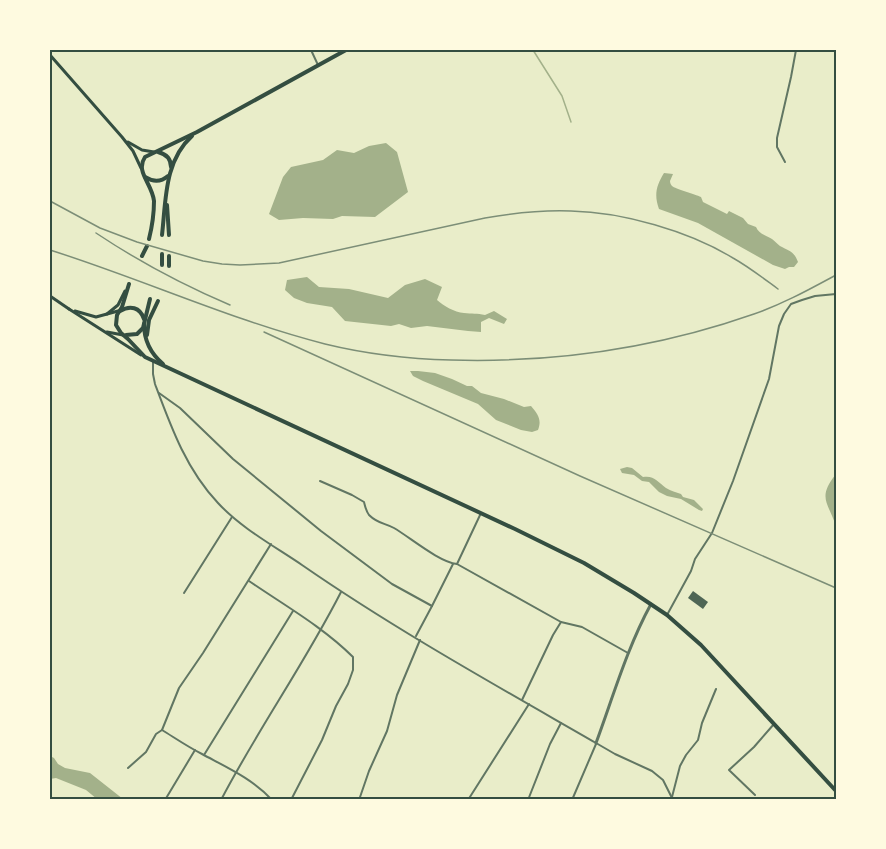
<svg xmlns="http://www.w3.org/2000/svg" width="886" height="849" viewBox="0 0 886 849" font-family="Arial,sans-serif">
	<rect width="100%" height="100%" fill="#e9edc9"/>
	<g fill="#a3b18a">
		<polygon points="386,143 397,152 408,192 375,217 342,216 333,219 303,218 279,220 269,214 283,177 291,167 323,160 337,150 354,153 369,146"/>
		<path d="M664,173L673,174L670,181C670,183 671,185 672,186C675,189 695,194 701,197L703,202L727,214L729,211L743,218L748,224L756,227C759,234 765,235 772,239C775,241 777,244 780,246C789,251 794,251 798,262L794,267H789L785,269L773,265L698,223L659,209C654,195 656,186 664,173Z"/>
		<path d="M307,277L319,287L349,289L388,298L405,285L425,279L442,287L437,300C444,306 454,312 464,313C472,314 477,313 485,315L494,311L507,319L504,324L489,318L481,322V332L468,331L427,326L411,328L399,324L391,326L345,321L332,307L307,303L294,298L285,290L287,280Z"/>
		<path d="M410,371H418L435,373L452,379L467,386H472L481,393L504,399L524,407L531,406C538,414 542,420 538,430L532,432L521,430L496,420L478,404L423,381L413,376Z"/>
		<path d="M627,467L632,468L643,477C654,475 658,482 666,488C671,491 676,492 681,494L683,497L694,500L703,509L702,511L699,510L681,499L667,496L659,492L649,482L642,481L634,475L622,473L620,469Z"/>
		<path d="M836,474V526C828,502 817,498 836,474Z"/>
		<polygon points="50,756 54,758 58,764 65,768 90,773 123,799 97,799 86,790 56,778 50,779"/>
	</g>
	<g fill="none" stroke-linecap="round" stroke-linejoin="round">
		<polyline stroke="#a3b18a" stroke-width="1.5" points="533,50 562,96 571,122"/>
	</g>
	<polygon fill="#4f6655" points="693,591 708,602 703,609 688,598"/>
	<g fill="none" stroke-linecap="round" stroke-linejoin="round">
		<g stroke="#617663" stroke-width="2">
			<polyline points="311,50 318,65"/>
			<polyline points="785,162 777,147 777,138 791,77 796,50"/>
			<path d="M153,362V374L155,384C171,427 186,469 218,503C241,528 274,546 302,565C396,630 497,686 596,743L615,754L652,771L663,780L673,800"/>
			<polyline points="159,393 180,408 233,459 321,531 392,584 432,606"/>
			<path d="M320,481L352,495L364,502C365,506 366,511 369,515C378,524 385,523 394,528C411,538 439,562 457,564L561,622L582,627L628,653"/>
			<polyline points="457,564 481,513"/>
			<path d="M249,581C284,605 323,627 353,657V670L348,684L336,706L322,740L291,800"/>
			<polyline points="184,593 232,517"/>
			<polyline points="667,615 691,571 695,559 712,533 733,481 769,379 779,326 784,314 791,304 802,300 815,296 836,294"/>
			<polyline points="416,636 432,606 453,564"/>
			<polyline points="522,700 553,635 561,622"/>
			<path d="M162,730C175,738 188,747 202,754C226,767 253,779 272,800"/>
			<polyline points="204,755 293,611"/>
			<polyline points="128,768 146,752 156,734 162,730 179,688 203,653 271,544"/>
			<polyline points="755,795 729,770 754,747 774,724"/>
			<polyline points="672,797 680,766 686,755 698,740 702,723 716,689"/>
			<polyline points="165,800 195,750"/>
			<path d="M221,800C258,729 305,663 341,592"/>
			<polyline points="359,800 369,771 387,731 397,695 420,640"/>
			<polyline points="468,800 529,704"/>
			<polyline points="528,800 550,744 561,723"/>
			<polyline points="572,800 596,744"/>
		</g>
		<path stroke="#617663" stroke-width="3" d="M596,743C613,697 627,648 651,604"/>
		<g stroke="#344e41" stroke-width="3">
			<polyline points="50,55 122,137 133,151 141,168"/>
			<polyline points="128,142 142,150 154,152"/>
			<polyline points="50,296 69,309"/>
			<polyline points="69,309 141,355"/>
			<polyline points="75,311 96,317 118,311"/>
			<polyline points="107,314 118,305 125,291"/>
			<polyline points="107,332 123,335"/>
		</g>
		<g stroke="#344e41" stroke-width="4">
			<path d="M158,152C166,154 171,158 171,167"/>
			<path d="M145,177C153,182 161,182 168,176"/>
			<polyline points="167,205 169,235"/>
			<path d="M162,235C166,201 164,161 192,136"/>
			<path d="M149,239C152,227 154,213 154,201C152,183 135,172 145,157L197,132L346,50"/>
			<polyline points="162,254 162,265"/>
			<polyline points="142,256 147,246"/>
			<polyline points="169,266 169,256"/>
			<polyline points="129,284 122,307 117,315 116,325 121,333 128,339 145,357 515,529 584,563 634,593 667,615 701,645 836,791"/>
			<path d="M120,311C130,305 140,307 144,319"/>
			<path d="M144,324C144,341 150,353 163,364"/>
			<polyline points="126,335 137,334 143,328 150,299"/>
			<polyline points="147,335 149,320 158,301"/>
		</g>
		<g stroke="#7c8e77" stroke-width="1.5">
			<path d="M50,201L100,228L137,242L203,261L222,264L240,265L279,263L485,218C513,213 542,210 571,211C622,212 689,231 733,258C749,267 763,278 778,289"/>
			<path d="M96,233C138,261 183,285 230,305"/>
			<path d="M50,250C142,279 231,320 325,344C366,354 409,359 451,360C554,363 657,348 754,314C783,304 810,289 836,275"/>
			<polyline points="264,332 580,476 836,588"/>
		</g>
	</g>
	<rect width="886" height="849" fill="none" stroke="#fefae0" stroke-width="102"/>
	<rect x="51" y="51" width="784" height="747" fill="none" stroke="#344e41" stroke-width="2"/>
</svg>
